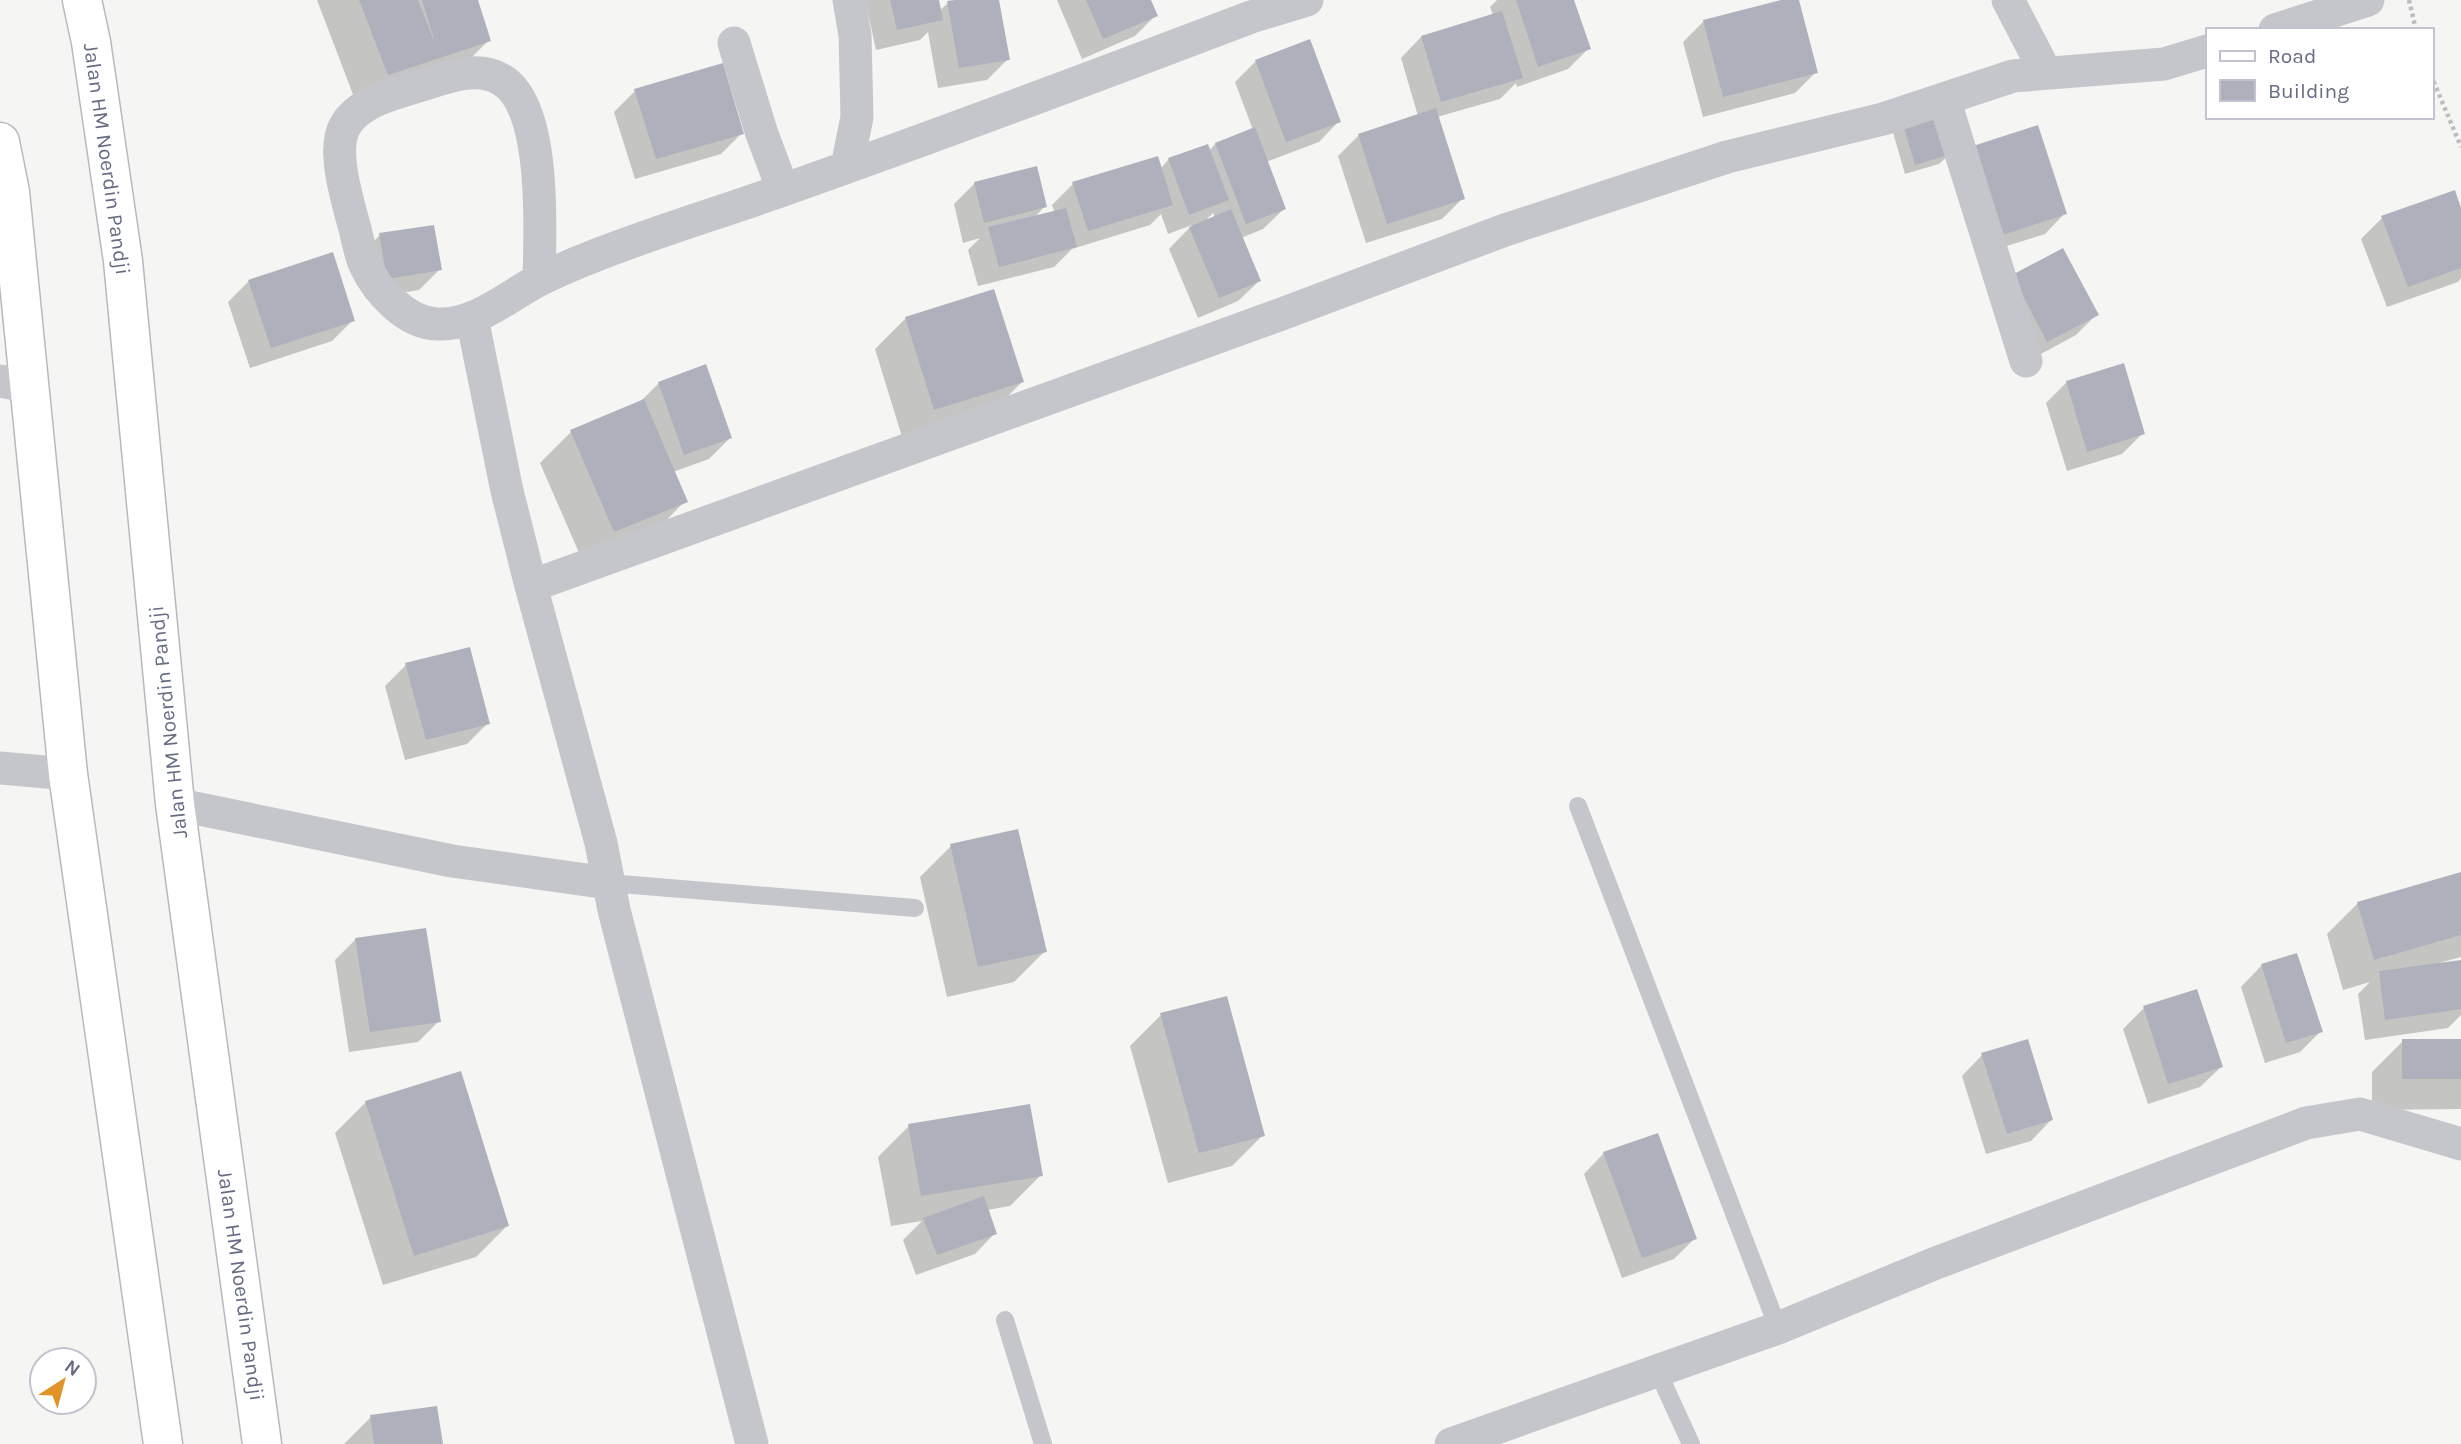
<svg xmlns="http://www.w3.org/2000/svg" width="2461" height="1444" font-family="Karla,sans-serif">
<rect width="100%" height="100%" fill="#f5f6f3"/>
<path fill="#0003" fill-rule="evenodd" d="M317 0H476L489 40 458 71 357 105Z
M865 0H937L939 11 948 3 966 0H997L1008 59 987 80 938 88 928 32 920 40 876 50Z
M1057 0H1149L1156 15 1135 36 1082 59Z
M1497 0H1572L1589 48 1568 69 1517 87 1516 83 1500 99 1437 117 1463 198 1442 219 1366 243 1338 156 1359 135 1418 116 1401 58 1421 37 1493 15 1490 7Z
M1788 0H1797L1816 72 1795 93 1703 117 1683 42 1704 21Z
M1256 61 1339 121 1319 142 1266 162 1284 209 1263 229 1241 238 1259 281 1238 301 1198 318 1169 249 1192 225 1168 234 1161 214 1150 225 1072 249 1054 267 978 286 968 250 980 238 963 243 954 204 975 183 1045 206 1034 218 1055 213 1052 205 1073 184 1160 169 1169 159 1209 151 1215 144 1253 130 1235 82ZM1213 213 1215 218 1204 222Z
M635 91 742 133 721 154 635 179 614 112Z
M1902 119 1950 154 1939 164 1905 174 1892 129Z
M1974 148 2065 213 2045 234 1981 254Z
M2461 213V278L2458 282 2387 307 2361 239 2382 218Z
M380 235 440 269 419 290 366 299 359 256Z
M2013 276 2097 314 2076 335 2026 362Z
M249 281 353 320 332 341 250 368 228 302Z
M906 318 1022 382 991 413 903 440 875 349Z
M2067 382 2143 433 2122 454 2067 471 2046 403Z
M659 383 730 438 709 459 673 472 685 501 655 532 583 562 540 463 571 432 639 403Z
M406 665 488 723 467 744 405 760 385 686Z
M951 846 1045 951 1014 982 947 997 920 877Z
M2461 874V957L2439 963 2440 965 2461 962V1015L2448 1028 2365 1040 2358 994 2370 982 2343 990 2327 934 2358 903Z
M356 939 439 1021 418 1042 349 1052 335 960Z
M2296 955 2321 1031 2300 1052 2265 1063 2241 987 2261 966Z
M2144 1008 2221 1067 2200 1087 2148 1104 2123 1029Z
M1161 1015 1263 1135 1232 1166 1168 1183 1130 1046Z
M2461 1040V1109L2372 1110V1072L2403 1041Z
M1982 1055 2051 1120 2031 1141 1986 1154 1962 1076Z
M366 1102 507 1226 476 1257 383 1285 335 1133Z
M909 1126 1041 1175 1010 1206 987 1210 995 1233 975 1254 916 1275 903 1240 922 1221 891 1226 878 1157Z
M1604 1153 1695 1238 1674 1259 1622 1278 1584 1174Z
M371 1417 441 1444H344Z"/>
<path fill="#aeb1bb" d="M359 0H418L436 46 422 0H478L491 41 388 75Z
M890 0H939L943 20 897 30Z
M955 0H999L1010 60 959 68 947 1Z
M1086 0H1151L1158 16 1103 39Z
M1516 0H1574L1591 49 1538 67Z
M1781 0H1799L1818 73 1723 97 1703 20Z
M1502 11 1523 78 1441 102 1421 36Z
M1310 39 1341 122 1286 142 1255 60Z
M723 63 744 134 656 159 634 89Z
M1436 108 1465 199 1387 224 1358 134Z
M1938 108 1951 154 1915 165 1901 118Z
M2038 125 2067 214 2002 235 1973 146Z
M1255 127 1286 209 1246 224 1215 143Z
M1208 144 1229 200 1189 215 1168 158Z
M1158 156 1173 205 1088 231 1072 182Z
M1037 166 1047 207 984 223 974 182Z
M2455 190 2461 208V268L2408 287 2381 216Z
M1066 208 1077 247 999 267 988 227Z
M1231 209 1261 281 1219 298 1189 227Z
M434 225 442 270 387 279 379 233Z
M2063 248 2099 315 2047 342 2012 275Z
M333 252 355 321 271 348 248 280Z
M994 289 1024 382 934 410 905 317Z
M2124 363 2145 434 2087 452 2066 381Z
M706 364 732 438 684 455 658 382Z
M644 399 688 502 614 532 570 430Z
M470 647 490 724 426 740 405 663Z
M1018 829 1047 952 978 967 950 844Z
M2461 872V935L2374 960 2357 902Z
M426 928 441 1022 370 1032 355 938Z
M2297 953 2323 1032 2286 1043 2261 964Z
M2461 960V1009L2385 1020 2379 971Z
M2197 989 2223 1067 2168 1084 2143 1006Z
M1227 996 1265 1136 1199 1153 1160 1013Z
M2028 1039 2053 1120 2007 1134 1981 1053Z
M2402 1039H2461V1079H2402Z
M461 1071 509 1226 414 1256 365 1101Z
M1030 1104 1043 1176 921 1196 908 1124Z
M1658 1133 1697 1239 1642 1258 1603 1152Z
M984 1196 997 1234 937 1255 923 1218Z
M437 1406 443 1444H374L370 1415Z"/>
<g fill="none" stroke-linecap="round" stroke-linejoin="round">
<g stroke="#b7b9bf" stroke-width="41">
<path id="primary" d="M82 0 91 42 123 261 175 804 262 1444
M0 142 10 192 68 774 163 1444"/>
</g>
<path stroke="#bcbdc0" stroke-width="4.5" stroke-dasharray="3.5 3.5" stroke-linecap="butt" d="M2409 0 2416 30
M2431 75 2461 147"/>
<path stroke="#c4c6cb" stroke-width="18" d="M1578 806 1778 1328
M608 883 915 908
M1005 1320 1043 1444
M1658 1372 1691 1444"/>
<path stroke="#c4c6cb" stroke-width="33" d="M2008 0 2046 73
M2275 30 2368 0
M734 43 762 134 783 190
M1944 99 2026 361
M847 167 857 117 855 35 849 0
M539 280C540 233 547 107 502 80 478 65 447 77 422 85 396 93 359 101 345 126 331 150 348 202 355 229 358 240 360 254 365 265 377 291 406 323 437 324 475 326 508 296 539 280 557 271 576 263 594 256 657 231 722 212 786 189 941 134 1096 76 1251 17L1307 0
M472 318 507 491 531 586 601 843 614 910 752 1444
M0 381 31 387
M531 586 1279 315 1505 230 1727 157 1883 119 2013 76 2164 64 2207 51
M0 768 68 774
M175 804 452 861 608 883
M1451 1444 1778 1328 1936 1263 2306 1123 2360 1114 2461 1144"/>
<use href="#primary" stroke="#fff" stroke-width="38"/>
</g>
<g text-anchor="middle" stroke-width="7" stroke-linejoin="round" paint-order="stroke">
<g font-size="21" fill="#656c84" stroke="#fff">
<text transform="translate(107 159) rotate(82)" y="7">Jalan HM Noerdin Pandji</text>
<text transform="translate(168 722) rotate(-96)" y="7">Jalan HM Noerdin Pandji</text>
<text transform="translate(241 1285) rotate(82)" y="7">Jalan HM Noerdin Pandji</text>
</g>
</g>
<rect x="2206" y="28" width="228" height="91" fill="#ffffff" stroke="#c1c4ce" stroke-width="2"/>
<rect x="2220" y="51" width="35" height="10" fill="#ffffff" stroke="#c1c4ce" stroke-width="2"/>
<text x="2268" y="63" font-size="21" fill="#656c84">Road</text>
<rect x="2220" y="80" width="35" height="21" fill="#aeb1bb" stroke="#c1c4ce" stroke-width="2"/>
<text x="2268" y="98" font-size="21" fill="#656c84">Building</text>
<g transform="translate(63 1381) rotate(36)"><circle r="33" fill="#ffffff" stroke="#c1c4ce" stroke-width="2"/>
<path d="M0-5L12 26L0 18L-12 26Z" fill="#e29328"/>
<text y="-10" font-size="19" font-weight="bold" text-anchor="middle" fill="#656c84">N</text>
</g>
</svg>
